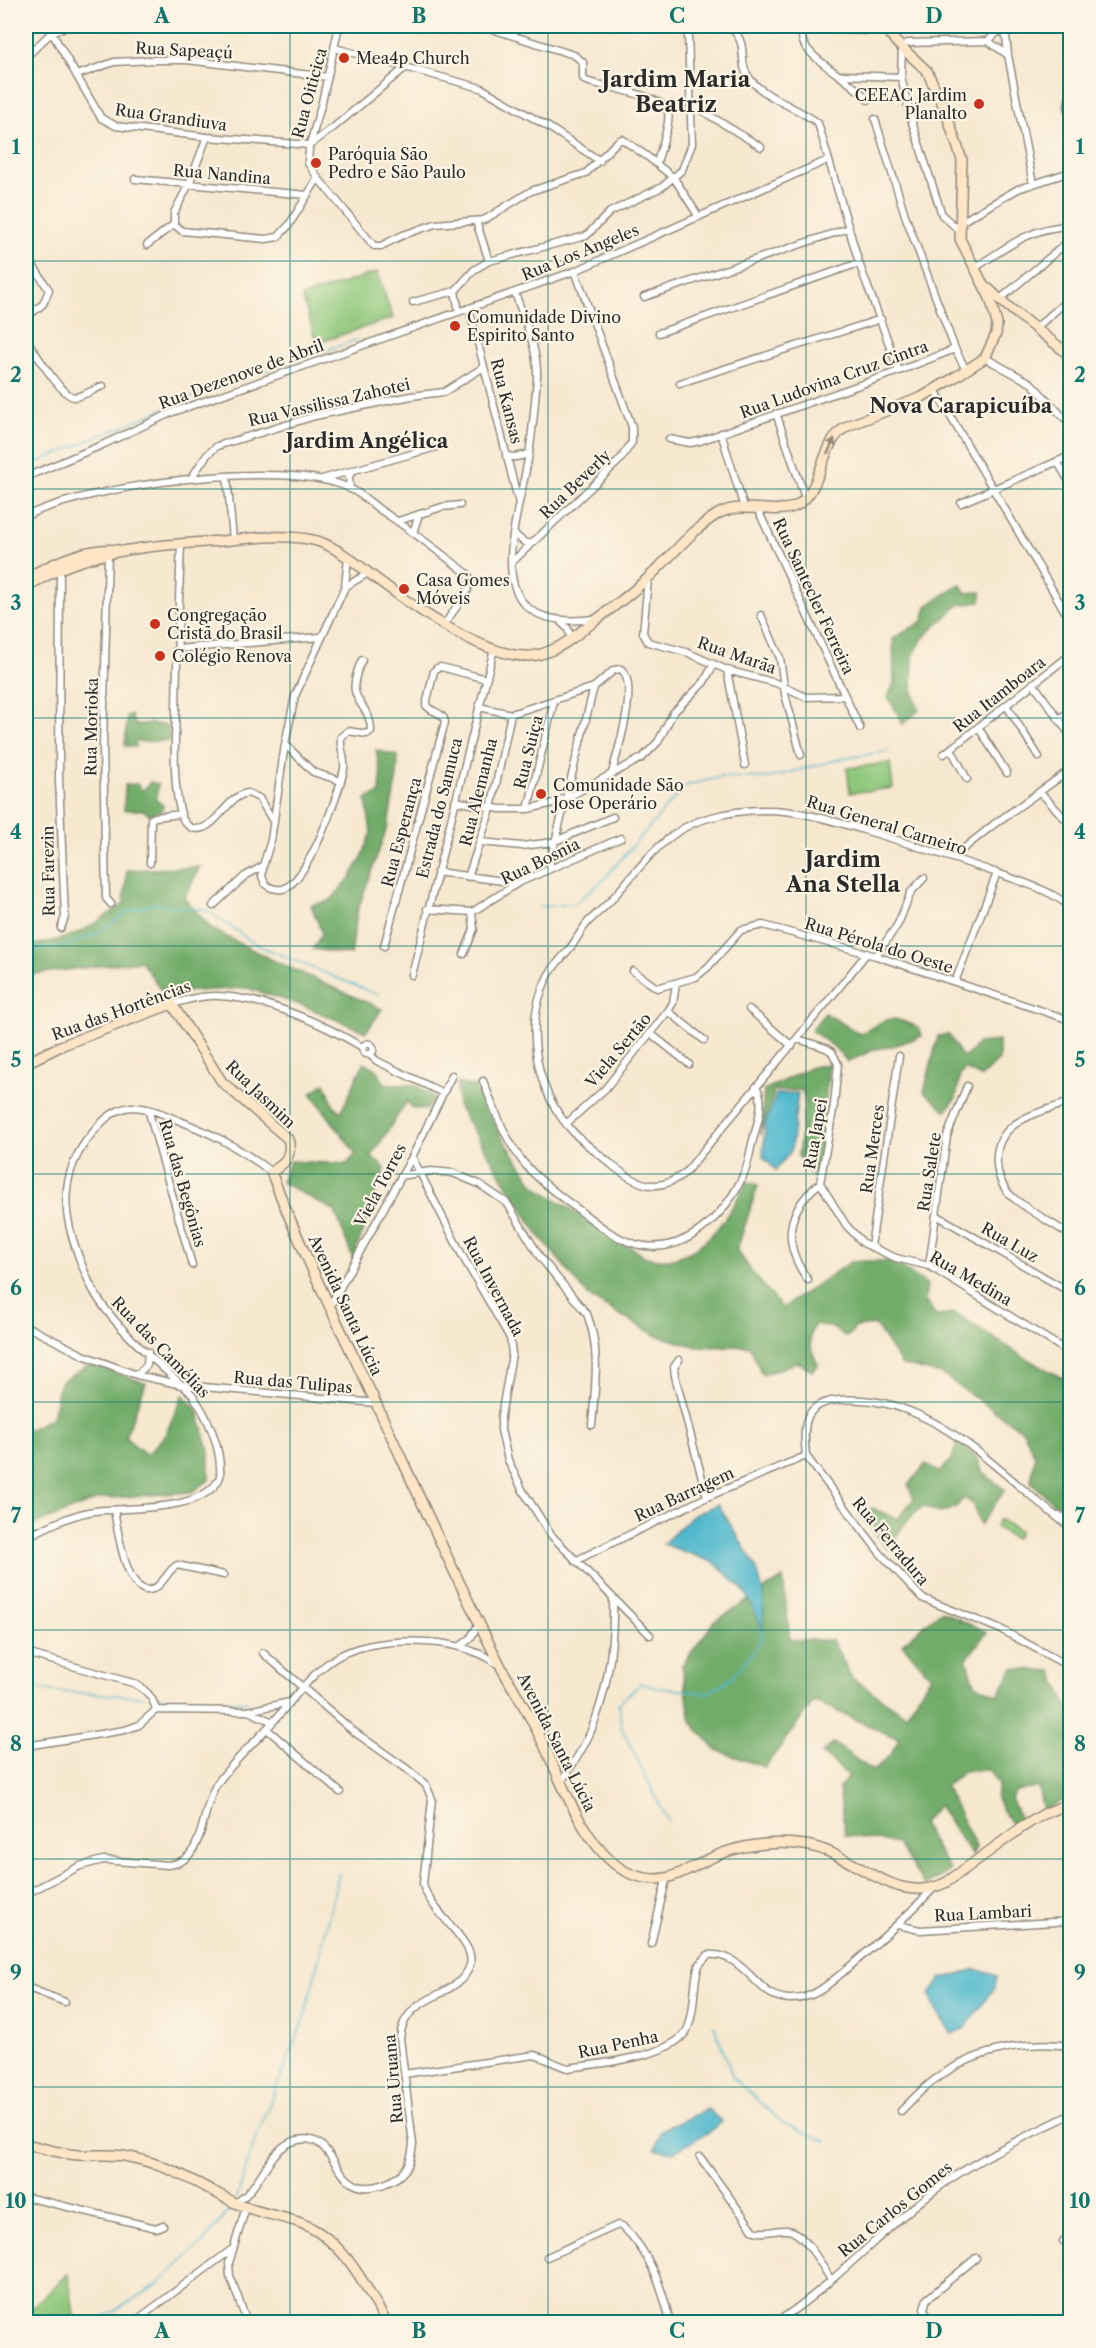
<svg xmlns="http://www.w3.org/2000/svg" width="1096" height="2348" font-family="'Libre Caslon Text',serif">
<rect width="100%" height="100%" fill="#fcf5e5"/>
<filter id="ink" filterUnits="userSpaceOnUse"><feTurbulence type="fractalNoise" baseFrequency=".0167" numOctaves="2"/><feDisplacementMap in="SourceGraphic" scale="12" xChannelSelector="R" yChannelSelector="G"/><feConvolveMatrix kernelMatrix="1 2 1 2 8 2 1 2 1" color-interpolation-filters="sRGB"/></filter>
<filter id="wash" filterUnits="userSpaceOnUse"><feTurbulence type="fractalNoise" baseFrequency=".008" numOctaves="4" result="noise"/><feDisplacementMap in="SourceGraphic" scale="24" xChannelSelector="R" yChannelSelector="G"/><feGaussianBlur stdDeviation="1.35" result="paint"/><feColorMatrix in="noise" values="0 0 0 0 0 0 0 0 0 0 0 0 0 0 0 0 0 1.4 0 .05"/><feComposite in="paint" operator="in"/></filter>
<g filter="url(#wash)">
<rect width="100%" height="100%" fill="#f7e8d0"/>
<path fill="#8ec77b" stroke="#5c7953" stroke-width="1.5" d="M377 272 393 318 317 343 302 297Z
M890 763 893 788 850 793 847 768Z
M999 1519 1020 1531 1015 1539 995 1527Z
M68 2274 75 2322H26V2314Z"/>
<path fill="#72ac6b" stroke="#4e6c4b" stroke-width="1.5" d="M960 584 966 593 981 592V602L958 605 923 638 913 657 912 690 919 710 903 724 888 697 894 683 893 639 923 621 927 606Z
M131 715 135 725 148 723 168 726 170 741 135 742 136 747 125 746 127 716Z
M376 750 398 756 397 777 388 825 357 912 351 955 313 949 322 933 311 905 330 901 350 878 363 855 371 833 366 799 380 793 381 775Z
M150 782 158 784 156 800 163 805 162 811 149 815 143 810H124L125 785 137 784 143 791Z
M200 867 184 898 212 929 268 958 382 1009 366 1032 304 1006 247 988 163 993 141 961 26 975V946C72 939 87 931 124 903L127 870Z
M825 1013 860 1034C889 1019 886 1012 919 1028L922 1036 891 1047 875 1049 848 1062 834 1047 811 1030Z
M949 1035 962 1057 968 1055 978 1043 999 1041V1060L981 1077 965 1069 960 1075 956 1098 946 1111 924 1092 938 1036Z
M364 1062 378 1070 384 1083C410 1089 409 1076 434 1098L426 1110 412 1108 407 1101 371 1157 385 1168 353 1259 335 1211 281 1182 290 1161 347 1164 356 1154 311 1093 325 1083 334 1106 341 1112Z
M829 1064 820 1160 812 1176 798 1156 805 1101 802 1090 774 1091 760 1135 764 1090 812 1067Z
M457 1083 475 1087 502 1137 535 1186 646 1257C653 1258 662 1260 669 1259 709 1251 729 1214 747 1182L758 1185 737 1250 752 1272 782 1308 852 1261H893L927 1284 925 1301 936 1316 955 1313 1023 1357 1070 1382V1505L1054 1504 1031 1482 1035 1456 1023 1431 941 1374 902 1365 875 1325 856 1327 847 1337 831 1327 815 1324C806 1340 811 1349 818 1365L812 1371 798 1362 762 1375 750 1346 697 1347 655 1335 589 1297 538 1234 458 1106Z
M91 1364 146 1383 125 1437 147 1455 165 1435 183 1395 198 1411 209 1450V1480L192 1492 99 1499 26 1528V1431L52 1418 60 1382Z
M957 1441 971 1452 979 1461 982 1472 1005 1490 980 1525 972 1503 964 1498 955 1508 939 1513 923 1506 904 1524 888 1549 862 1518 872 1508 897 1519 914 1499 908 1485 926 1464 940 1473 953 1457Z
M783 1578 790 1640H832L852 1678 906 1715 931 1676 902 1644 941 1611 987 1632 966 1660 976 1685 998 1695 1013 1668 1052 1671 1068 1708H1070V1797L1043 1811 1038 1787 1016 1791 1011 1798 1020 1819 1012 1825 996 1799 998 1785 989 1770 965 1771 945 1786 976 1847 972 1856 938 1805 922 1824 950 1871 925 1886 897 1843 845 1835 839 1788 849 1776 822 1753 833 1743 873 1771 891 1754 899 1739 814 1701 765 1767 716 1750 691 1722 682 1665 714 1622Z"/>
<path fill="#4fb8cd" stroke="#3d727c" stroke-width="1.5" d="M798 1093 791 1151 776 1170 763 1157 765 1124 776 1094Z
M718 1504 756 1567 764 1594 763 1630 746 1593 715 1563 663 1544 692 1516Z
M976 1969 997 1976 995 1988 965 2028 952 2034 935 2009 930 1993 941 1979Z
M708 2109 722 2122 711 2131 674 2152 655 2149 661 2130Z"/>
<g fill="none" stroke-linecap="round" stroke-linejoin="round">
<path stroke="#4fb8cd" stroke-width="1.5" d="M26 467 226 383 357 340
M539 907 573 904 602 881 685 786 721 777 769 778 841 759 889 751
M26 951 67 945 97 934 128 911 154 904 207 910 255 944 378 995
M26 1685 51 1691 145 1697
M157 1697 247 1702
M668 1821 622 1729 618 1704 641 1683 652 1687 707 1693 732 1678 763 1638 761 1626
M714 2025 733 2078 783 2123 826 2141
M237 2198 256 2137 305 2017 339 1873
M97 2322 157 2285 204 2241 232 2207"/>
</g>
</g>
<g filter="url(#ink)">
<g fill="none" stroke-linecap="round" stroke-linejoin="round">
<g stroke="#918a7e" stroke-width="9">
<path id="street" d="M48 26 101 118 116 126 207 137 310 145 334 127 406 67
M339 26 322 102 309 148 308 163 318 178 374 246H381L403 235 435 224 484 220 531 191 586 173 618 141 622 139 648 157 674 178 699 217
M482 26 574 55 583 62V78L586 81C601 86 665 96 668 112 671 124 660 150 657 163
M729 26C752 45 735 62 751 80 764 97 800 109 818 123L859 263 899 371
M801 26C802 32 801 38 804 44 815 63 851 80 868 100
M997 26 1006 36 1008 55 1033 184
M1065 26 1066 49 1070 66
M812 28 888 32
M988 41 1001 29
M335 48 481 88 547 126 600 161
M26 57 52 32 68 26
M77 75 114 62 153 60H187L328 77
M842 75 901 77
M1070 96 1068 104 1070 122
M691 104 761 147
M875 119 906 218 955 349 966 370
M207 137 189 184 174 213V224L182 231 266 239 278 237 289 225 318 178
M135 179 307 195
M476 221 489 261
M961 222 1018 189 1070 172
M959 230 942 215 912 122 901 77 902 48 907 43 988 41 1008 55
M147 245 174 224
M26 255 49 290 43 304 26 318
M975 268C1005 248 1033 226 1070 226
M515 293C524 319 538 348 537 377 535 402 533 429 529 454 517 526 472 634 594 619
M644 297 849 228
M999 300 1070 240
M413 302 455 291
M469 308 518 500
M459 312 455 291 474 270 489 261 586 236 610 212 662 187 682 170 692 144 688 35
M1037 327 1070 298
M659 333 859 263
M26 339C34 350 62 398 75 397 84 396 94 389 103 386
M985 358 1031 383 1070 424
M680 383 881 319
M935 390 1070 620
M776 413 805 498
M721 433 744 507
M669 439 690 443 700 441 899 371 955 349
M506 456 516 457 529 454
M1057 461 1070 483
M26 477 102 445 173 412 575 271 828 160
M227 477 233 539
M191 478 207 455 217 446 315 416 411 396 444 392 484 367
M322 479 440 446
M350 489 349 476 354 470
M961 503 1070 456
M757 508 860 728
M26 516C89 485 285 458 349 488 360 493 370 502 379 509 410 529 439 552 468 574L470 579 468 590 444 625
M398 521 442 507 460 505
M413 533 419 514
M514 534 524 542 531 544
M181 543C179 598 177 654 176 709 175 742 172 782 181 814 182 820 187 826 192 828 215 835 226 795 248 793L259 798 274 823
M108 552 103 745 106 898 111 904
M511 563 620 460 632 442V427L575 271
M60 565 59 780 65 917 61 928
M648 579 643 633 648 642 686 652 727 670 776 683 806 697 845 696
M345 586 348 558
M761 615 780 658 785 694 801 755
M560 621 568 629 571 639
M177 649 320 637
M727 670 745 765
M1033 683 1070 735
M1006 705 1039 757
M479 707 511 714 594 687 614 670 621 669C640 685 617 752 612 773
M1059 719 1070 711
M978 727 1007 773
M285 744 313 772 341 781
M951 749 967 779
M944 754 1070 655
M1040 792 1070 824
M455 801 500 809H528L554 803 572 795 642 758 658 742 673 713 704 682 714 664
M528 809 554 701
M480 842 522 846 553 842 613 817
M953 857 993 825 1070 770
M150 863 151 819 155 817 181 814
M263 866 262 876 265 884C270 888 276 890 283 889 308 881 339 794 344 769 346 758 339 748 341 737L348 731 367 734 371 731C371 700 341 704 362 660
M548 870 594 687
M437 872 518 883
M468 877 491 808 511 714
M213 906 245 876 263 866 271 840 285 744 295 696 345 587 368 573
M427 909 472 912
M472 912 518 883 621 838
M384 946 445 722C443 711 431 713 426 705L434 671 437 668 441 667 486 679
M867 953C808 1027 746 1098 686 1172 659 1194 639 1186 613 1166 601 1155 586 1145 575 1134 536 1094 522 1026 548 976 554 965 563 957 571 947 577 939 582 928 589 921 597 913 605 907 612 899 641 867 664 830 708 818 772 800 813 815 874 833 917 846 959 860 1000 874 1024 883 1051 890 1070 907
M464 954 474 929 472 912
M876 956 898 924 911 892 924 878
M633 971 657 988 696 977 708 967 741 930 763 925 876 956 1070 1020
M412 975 494 649
M955 982 997 873
M172 1004C187 1000 202 995 218 996 265 998 322 1023 362 1047
M749 1009 792 1046
M668 1011 704 1040
M650 1033 689 1064
M798 1039 826 1048 832 1052 838 1064 834 1105 820 1183C785 1211 782 1244 808 1280
M362.5 1049a5.5 5.5 0 1 1 11 0a5.5 5.5 0 1 1-11 0Z
M369 1054 377 1061 443 1093
M483 1081C494 1108 505 1139 523 1162 539 1181 559 1196 579 1210 595 1222 610 1235 629 1242 681 1261 727 1216 745 1171 749 1161 750 1150 753 1140 757 1124 766 1101 756 1087
M1070 1102C1038 1113 993 1121 997 1164 998 1178 1004 1191 1016 1200 1033 1213 1052 1223 1070 1235
M148 1109 192 1265
M566 1124 605 1089 668 1011 673 1003 676 984
M412 1157 463 1257 510 1338 512 1354 501 1416V1430L508 1460 523 1491 551 1535 650 1635
M401 1176 431 1171 453 1173 479 1184 507 1203 540 1257 587 1314C601 1350 595 1387 592 1425
M820 1183 846 1225 863 1243 896 1258 929 1266 1062 1348
M936 1215 1070 1292
M871 1247 899 1056
M929 1266 947 1136 967 1086
M330 1306 412 1157 452 1075
M26 1326 83 1355 137 1375 182 1385 376 1403
M679 1360 674 1367 675 1376 707 1497
M137 1375 147 1365 148 1352
M806 1456C803 1426 802 1403 839 1400 934 1392 1001 1477 1070 1527
M806 1456 880 1553 922 1598 1002 1630 1070 1667
M114 1510C117 1525 126 1600 153 1589 164 1584 167 1571 177 1565L224 1575
M1058 1516 1070 1518
M26 1537C48 1527 71 1514 95 1511 128 1507 205 1513 220 1477 222 1448 208 1417 192 1394 160 1365 108 1323 90 1284 65 1229 51 1180 94 1131 104 1119 115 1109 131 1107 146 1107 162 1113 175 1119 214 1134 238 1147 271 1172
M575 1561 707 1497 806 1456
M459 1647 470 1639 479 1623
M26 1653 133 1683C145 1689 153 1696 156 1710
M156 1710 248 1711 273 1722
M248 1711 290 1702
M267 1729 340 1792
M26 1746 125 1730 139 1725 156 1710
M561 1782C572 1766 583 1749 591 1731 608 1690 614 1643 613 1600
M1065 1806 1070 1818
M26 1894 80 1866 103 1860 168 1865C206 1862 200 1811 216 1785 228 1767 255 1742 271 1724 291 1703 309 1675 334 1659 368 1637 438 1637 475 1652 484 1655 492 1660 499 1665
M898 1925 920 1930 1070 1921
M651 1944 666 1880
M26 1987 65 2002
M404 2074 534 2055C547 2058 556 2065 568 2068 598 2064 676 2057 688 2028 695 2011 693 1990 697 1972L699 1965 708 1955C735 1952 749 1977 768 1992 780 2000 795 2001 808 1996 821 1992 832 1981 842 1973 875 1946 905 1918 934 1888
M901 2111C910 2102 918 2093 928 2085 966 2053 1022 2039 1070 2046
M700 2157 754 2231C766 2235 775 2229 787 2230 804 2231 822 2266 831 2280
M26 2197 156 2228 163 2225
M235 2203C263 2188 266 2147 298 2140 342 2130 330 2210 391 2181 407 2173 411 2162 413 2144L400 2038C404 1992 459 2000 470 1965 477 1942 429 1912 423 1884L432 1799 426 1785 407 1769 353 1731 263 1653
M246 2207 229 2263 230 2276 247 2322
M1063 2241 1070 2237
M547 2257 618 2225 622 2226C650 2252 662 2287 670 2322
M134 2322 231 2250
M777 2322C833 2285 878 2234 931 2193 974 2160 1022 2138 1070 2115
M929 2322 924 2308 927 2299 976 2258"/>
</g>
<g stroke="#918a7e" stroke-width="12">
<path id="secondary" d="M989 289C1013 314 1044 333 1070 356
M26 578C53 563 87 546 119 550
M26 587C42 578 57 569 75 563 122 547 172 544 222 541 252 538 287 533 317 541 339 548 359 566 378 580 414 607 479 654 525 656 540 657 559 648 571 639 597 619 623 601 647 579 670 558 691 530 718 514 745 499 778 518 799 504 825 485 820 438 850 425L922 397 952 379 985 358 996 334 997 324 990 298 960 239 962 160 945 110 927 71 896 42 888 32V26
M26 1063 63 1045 172 1004 222 1082 288 1139C293 1155 284 1165 271 1172 301 1250 338 1324 374 1399 415 1487 454 1575 498 1661 509 1683 523 1703 534 1725 553 1760 565 1799 587 1832 598 1849 612 1866 631 1874 672 1890 691 1863 726 1852 750 1844 780 1841 805 1845 855 1852 894 1909 947 1882L1021 1828 1042 1815 1070 1803
M26 2144C42 2148 61 2154 79 2155 96 2156 112 2153 129 2157 167 2164 199 2184 233 2202 253 2212 277 2215 298 2222 343 2238 365 2284 386 2322"/>
</g>
<use href="#street" stroke="#fff" stroke-width="6"/>
<use href="#secondary" stroke="#fde5c5" stroke-width="9"/>
</g>
<defs><path id="oneway-solid" d="M-6-.8H1V-3.2L6.5 0L1 3.2V.8H-6Z" transform="scale(1.5)"/></defs>
<use fill="#948878" href="#oneway-solid" transform="translate(831 446) rotate(-65)"/>
</g>
<path fill="none" stroke="#0f766e" stroke-width="1.5" stroke-opacity="0.55" d="M290 26V2322M548 26V2322M806 26V2322M26 261H1070M26 489H1070M26 718H1070M26 946H1070M26 1174H1070M26 1402H1070M26 1630H1070M26 1859H1070M26 2087H1070"/>
<g fill="#c8321e" stroke="#fcf5e5" stroke-width="2">
<circle cx="344" cy="58" r="6"/>
<circle cx="979" cy="104" r="6"/>
<circle cx="316" cy="163" r="6"/>
<circle cx="455" cy="326" r="6"/>
<circle cx="404" cy="589" r="6"/>
<circle cx="155" cy="624" r="6"/>
<circle cx="160" cy="656" r="6"/>
<circle cx="541" cy="794" r="6"/>
</g>
<g text-anchor="middle" stroke-width="4.5" stroke-linejoin="round" paint-order="stroke">
<g font-size="16" fill="#2b2b2b" stroke="#fcf5e5">
<text transform="translate(184 50) rotate(3)" y="6">Rua Sapeaçú</text>
<text transform="translate(309 93) rotate(-75)" y="6">Rua Oiticica</text>
<text transform="translate(171 117) rotate(8)" y="6">Rua Grandiuva</text>
<text transform="translate(222 174) rotate(5)" y="6">Rua Nandina</text>
<text transform="translate(580 252) rotate(-22)" y="6">Rua Los Angeles</text>
<text transform="translate(241 374) rotate(-20)" y="6">Rua Dezenove de Abril</text>
<text transform="translate(834 379) rotate(-20)" y="6">Rua Ludovina Cruz Cintra</text>
<text transform="translate(507 401) rotate(76)" y="6">Rua Kansas</text>
<text transform="translate(329 402) rotate(-13)" y="6">Rua Vassilissa Zahotei</text>
<text transform="translate(575 484) rotate(-44)" y="6">Rua Beverly</text>
<text transform="translate(814 596) rotate(65)" y="6">Rua Santecler Ferreira</text>
<text transform="translate(737 655) rotate(19)" y="6">Rua Marãa</text>
<text transform="translate(999 694) rotate(-38)" y="6">Rua Itamboara</text>
<text transform="translate(91 727) rotate(-89)" y="6">Rua Morioka</text>
<text transform="translate(528 752) rotate(-76)" y="6">Rua Suiça</text>
<text transform="translate(478 792) rotate(-76)" y="6">Rua Alemanha</text>
<text transform="translate(439 808) rotate(-76)" y="6">Estrada do Samuca</text>
<text transform="translate(887 825) rotate(17)" y="6">Rua General Carneiro</text>
<text transform="translate(401 832) rotate(-75)" y="6">Rua Esperança</text>
<text transform="translate(540 861) rotate(-26)" y="6">Rua Bosnia</text>
<text transform="translate(48 871) rotate(-91)" y="6">Rua Farezin</text>
<text transform="translate(879 945) rotate(17)" y="6">Rua Pérola do Oeste</text>
<text transform="translate(121 1010) rotate(-20)" y="6">Rua das Hortências</text>
<text transform="translate(618 1050) rotate(-50)" y="6">Viela Sertão</text>
<text transform="translate(261 1094) rotate(44)" y="6">Rua Jasmim</text>
<text transform="translate(815 1134) rotate(-80)" y="6">Rua Japei</text>
<text transform="translate(872 1149) rotate(-82)" y="6">Rua Merces</text>
<text transform="translate(929 1172) rotate(-81)" y="6">Rua Salete</text>
<text transform="translate(183 1183) rotate(74)" y="6">Rua das Begônias</text>
<text transform="translate(380 1185) rotate(-62)" y="6">Viela Torres</text>
<text transform="translate(1010 1242) rotate(30)" y="6">Rua Luz</text>
<text transform="translate(971 1278) rotate(30)" y="6">Rua Medina</text>
<text transform="translate(494 1286) rotate(62)" y="6">Rua Invernada</text>
<text transform="translate(346 1305) rotate(65)" y="6">Avenida Santa Lúcia</text>
<text transform="translate(161 1347) rotate(46)" y="6">Rua das Camélias</text>
<text transform="translate(293 1382) rotate(5)" y="6">Rua das Tulipas</text>
<text transform="translate(684 1494) rotate(-25)" y="6">Rua Barragem</text>
<text transform="translate(891 1541) rotate(50)" y="6">Rua Ferradura</text>
<text transform="translate(557 1742) rotate(63)" y="6">Avenida Santa Lúcia</text>
<text transform="translate(983 1913) rotate(-3)" y="6">Rua Lambari</text>
<text transform="translate(618 2044) rotate(-12)" y="6">Rua Penha</text>
<text transform="translate(393 2079) rotate(-95)" y="6">Rua Uruana</text>
<text transform="translate(895 2209) rotate(-39)" y="6">Rua Carlos Gomes</text>
</g>
<g font-size="16" fill="#2b2b2b" stroke="#fcf5e5" text-anchor="start">
<text x="356" y="64">Mea4p Church</text>
<text x="967" y="101" text-anchor="end">CEEAC Jardim<tspan x="967" dy="18">Planalto</tspan></text>
<text x="328" y="160">Paróquia São<tspan x="328" dy="18">Pedro e São Paulo</tspan></text>
<text x="467" y="323">Comunidade Divino<tspan x="467" dy="18">Espirito Santo</tspan></text>
<text x="416" y="586">Casa Gomes<tspan x="416" dy="18">Móveis</tspan></text>
<text x="167" y="621">Congregação<tspan x="167" dy="18">Cristã do Brasil</tspan></text>
<text x="172" y="662">Colégio Renova</text>
<text x="553" y="791">Comunidade São<tspan x="553" dy="18">Jose Operário</tspan></text>
</g>
<g font-size="20" font-weight="bold" fill="#2b2b2b" stroke="#fcf5e5">
<text x="961" y="413">Nova Carapicuíba</text>
<text x="367" y="448">Jardim Angélica</text>
</g>
<g font-size="22" font-weight="bold" fill="#2b2b2b" stroke="#fcf5e5">
<text x="676" y="87">Jardim Maria<tspan x="676" dy="25">Beatriz</tspan></text>
<text x="843" y="867">Jardim<tspan x="843" dy="25">Ana Stella</tspan></text>
</g>
</g>
<rect width="1096" height="2348" fill="none" stroke="#fcf5e5" stroke-width="66"/>
<rect x="33" y="33" width="1030" height="2282" fill="none" stroke="#0f766e" stroke-width="2"/>
<g font-size="20" text-anchor="middle" font-weight="bold" fill="#0f766e">
<text x="162" y="23">A</text>
<text x="419" y="23">B</text>
<text x="677" y="23">C</text>
<text x="934" y="23">D</text>
<text x="16" y="154">1</text>
<text x="1080" y="154">1</text>
<text x="16" y="382">2</text>
<text x="1080" y="382">2</text>
<text x="16" y="610">3</text>
<text x="1080" y="610">3</text>
<text x="16" y="839">4</text>
<text x="1080" y="839">4</text>
<text x="16" y="1067">5</text>
<text x="1080" y="1067">5</text>
<text x="16" y="1295">6</text>
<text x="1080" y="1295">6</text>
<text x="16" y="1523">7</text>
<text x="1080" y="1523">7</text>
<text x="16" y="1751">8</text>
<text x="1080" y="1751">8</text>
<text x="16" y="1980">9</text>
<text x="1080" y="1980">9</text>
<text x="16" y="2208">10</text>
<text x="1080" y="2208">10</text>
<text x="162" y="2338">A</text>
<text x="419" y="2338">B</text>
<text x="677" y="2338">C</text>
<text x="934" y="2338">D</text>
</g>
</svg>
